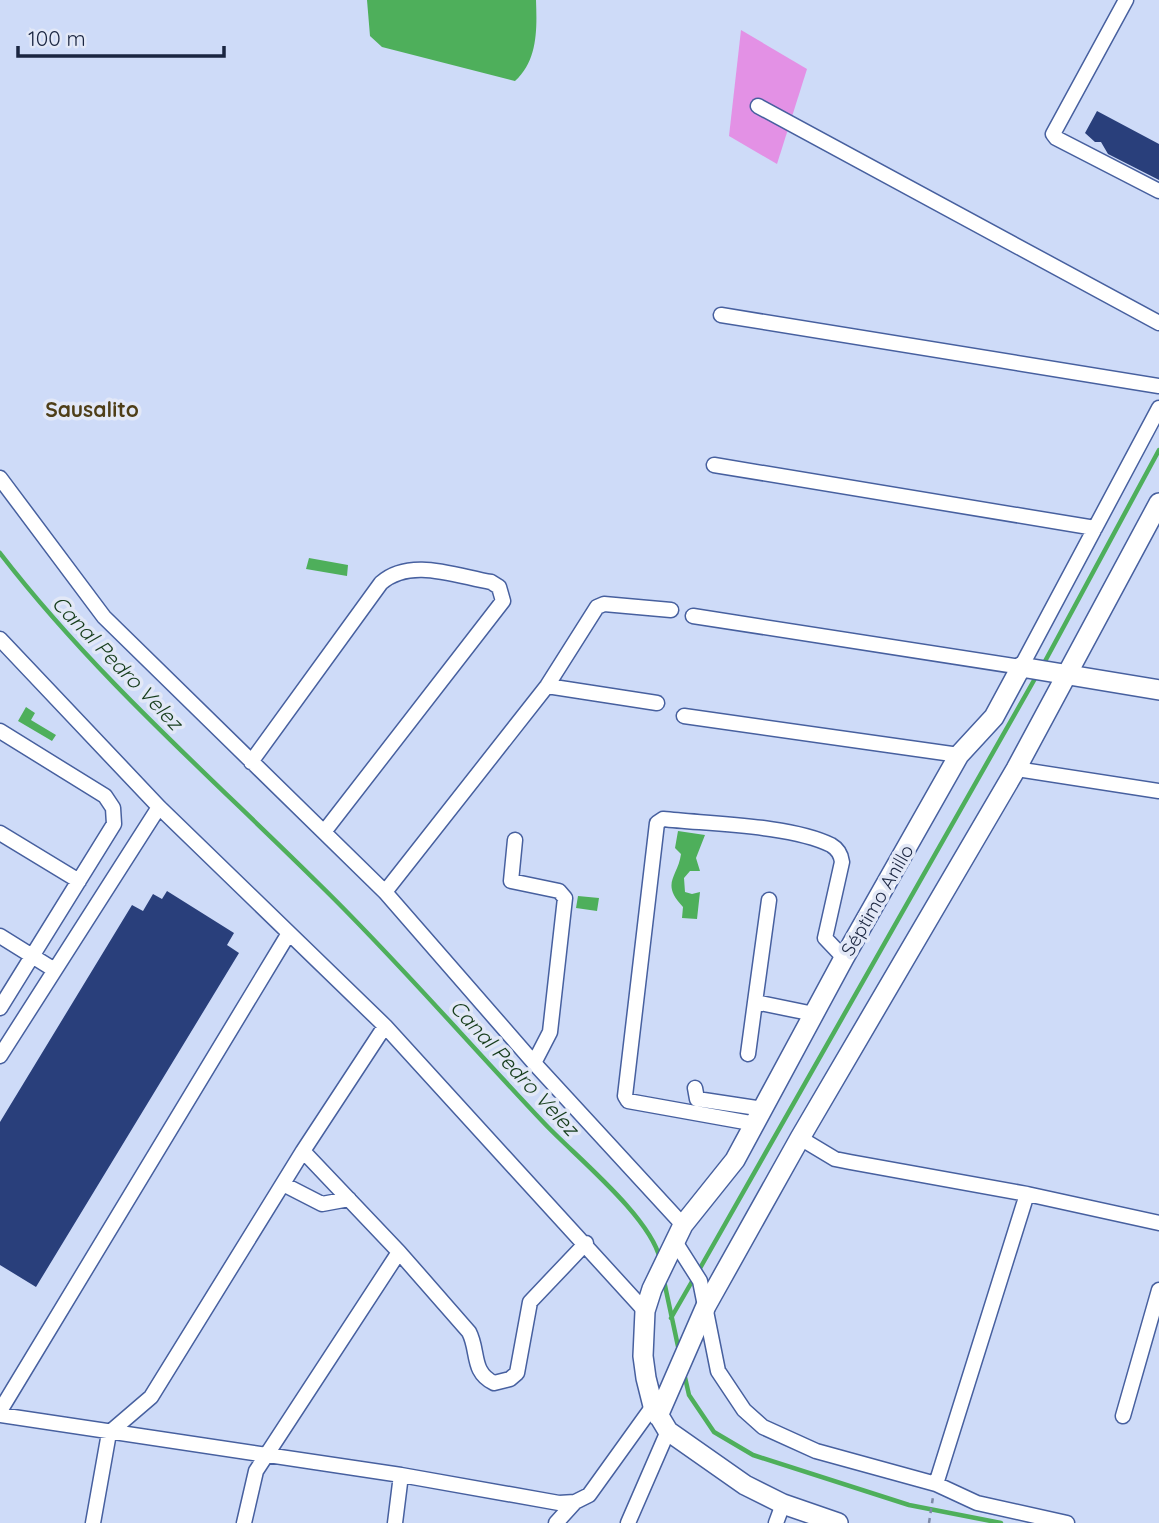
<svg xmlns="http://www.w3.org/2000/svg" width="1159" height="1523" font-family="Quicksand,sans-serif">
<rect width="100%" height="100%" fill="#cedbf8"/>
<path fill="#e391e5" d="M741 30 807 69 777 164 729 136Z"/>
<path fill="#4eaf5b" d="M367 0H536C537 29 538 60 515 81L382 47 370 36Z
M309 558 348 565 347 576 306 569Z
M26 707 35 713 31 720 56 735 52 741 18 721Z
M678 831 705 835 696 858 700 871H690L684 878 685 892 692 894 700 892 697 919 682 918 683 907C660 883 678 877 681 854L675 848Z
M578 896 599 898 597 911 576 908Z"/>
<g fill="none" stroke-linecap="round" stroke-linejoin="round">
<path stroke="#4eaf5b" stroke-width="4.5" d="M0 553C94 675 210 776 319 884 397 960 469 1044 544 1123 574 1155 650 1216 660 1259
M1043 665 1159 450
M699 1270 1037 675
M664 1281 679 1351
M671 1318 694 1278
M684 1373 689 1395 714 1432 753 1455 909 1505 1001 1523"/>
</g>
<path fill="#293f7b" d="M1097 111 1159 144V180L1108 154 1101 142H1095L1085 133Z
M167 891 234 933 227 945 239 953 36 1287 0 1265V1122L132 905 143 911 153 894 162 899Z"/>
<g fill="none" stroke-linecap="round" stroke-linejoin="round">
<g stroke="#47609f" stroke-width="17">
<path id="street" d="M1126 0 1053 134 1056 138 1159 191
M758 106 1159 323
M721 315 1159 386
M714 465 1095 528
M0 478 104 617 385 892 534 1063 683 1225
M693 616 1021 667 1159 408
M0 639 159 807 385 1026 645 1311
M547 686 657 703
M684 716 959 755
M0 731 105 796 113 808 114 824 0 1008
M251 762 381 583C410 557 456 576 491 582L499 587 503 601 324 832
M1016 769 1159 791
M0 833 79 881
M515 840 511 881 559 891 565 898 550 1032 534 1063
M385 892 547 686 597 607 604 604 671 610
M769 900 755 1002 814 1014
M0 936 53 969
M748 1054 755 1002
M0 1056 159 807
M695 1088 697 1099 764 1109
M756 1124 628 1101 625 1096 657 823 663 819C709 824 791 825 831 845 838 849 841 854 842 862L825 938 844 958
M800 1138 835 1159 850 1162 1027 1194 1159 1223
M303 1151 399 1252 469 1332C479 1351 471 1372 494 1383L510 1379 517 1373 530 1302 586 1243
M283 1184 322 1204 349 1199
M674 1240 700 1281 718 1371 744 1410 763 1427 816 1451 936 1484 977 1503 1067 1523
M0 1411 289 933
M0 1415 401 1475 559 1503 575 1502 589 1495 653 1406
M1123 1416 1159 1290
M936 1484 1027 1194
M93 1523 109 1433 151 1397 303 1151 385 1026
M244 1523 256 1471 399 1252
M395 1523 401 1475
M556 1523 575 1502
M628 1523 668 1431
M776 1523 783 1504"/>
</g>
<g stroke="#47609f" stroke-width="22">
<path id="secondary" d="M658 1416 706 1306 800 1138 1016 769 1159 503
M838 1523 783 1504 745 1485 668 1431 653 1406 646 1378 643 1356 645 1311 652 1289 683 1225 735 1160 844 958 959 755 994 717 1021 667 1159 690"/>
</g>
<path stroke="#7e8aa7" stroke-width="2.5" stroke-dasharray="5 5" stroke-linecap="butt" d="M929 1523 933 1497"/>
<use href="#street" stroke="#fff" stroke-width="14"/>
<use href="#secondary" stroke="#fff" stroke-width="19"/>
</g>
<g text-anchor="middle" stroke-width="7" stroke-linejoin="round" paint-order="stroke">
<g font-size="19" fill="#1a2540" stroke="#e2e8f7">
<text transform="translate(877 900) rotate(-60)" y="7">Séptimo Anillo</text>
</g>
<g font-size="21" font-weight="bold" fill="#4e3e17" stroke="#e2e8f7">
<text x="92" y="417">Sausalito</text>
</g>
<g font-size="21" font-style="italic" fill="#153c1a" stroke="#e2e8f7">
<text transform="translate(117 663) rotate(46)" y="7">Canal Pedro Velez</text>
<text transform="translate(514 1068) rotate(47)" y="7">Canal Pedro Velez</text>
</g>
</g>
<path d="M18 46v10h206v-10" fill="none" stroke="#1a2540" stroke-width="3.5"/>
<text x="28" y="46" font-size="21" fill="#1a2540" stroke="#e2e8f7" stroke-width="5" paint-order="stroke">100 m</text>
</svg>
